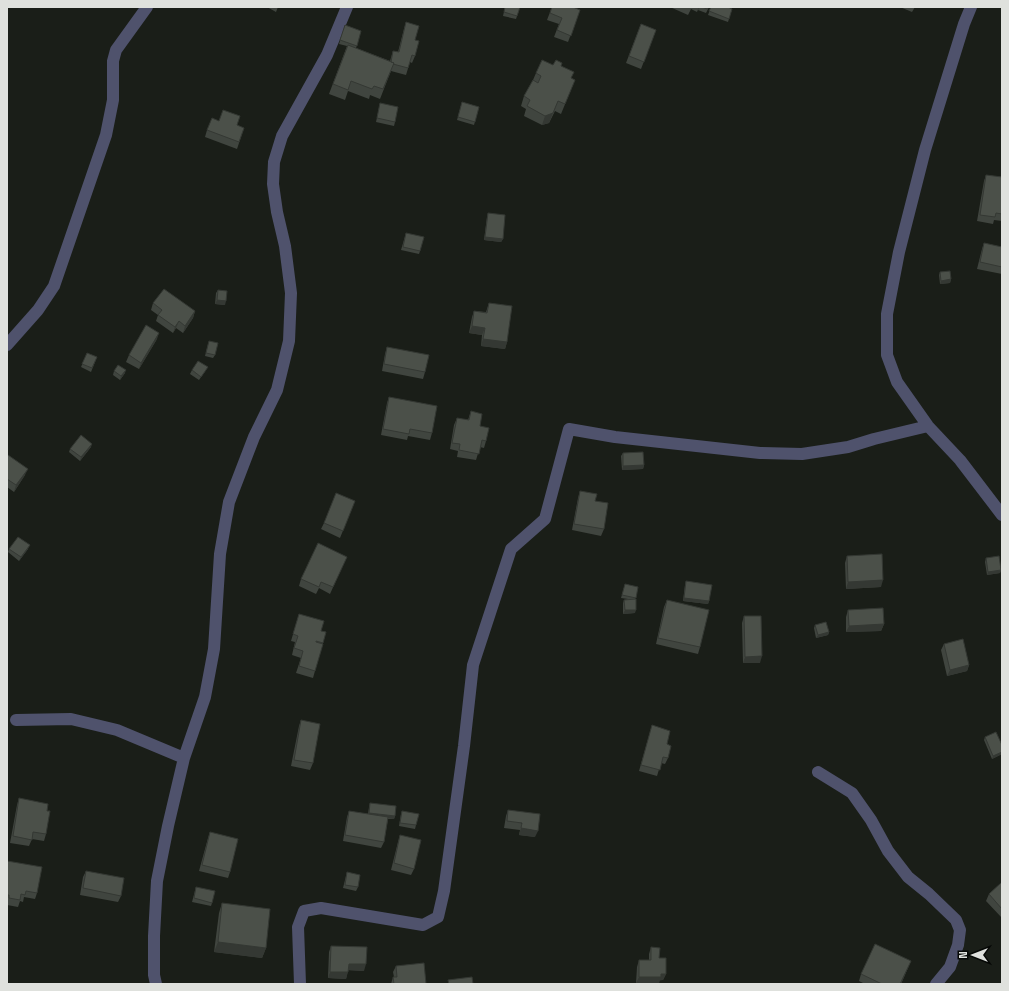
<svg xmlns="http://www.w3.org/2000/svg" width="1009" height="991" font-family="'Space Grotesk',sans-serif">
<rect width="100%" height="100%" fill="#1a1e18"/>
<g fill="none" stroke-linecap="round" stroke-linejoin="round">
<path stroke="#4f526c" stroke-width="12" d="M971 7 964 24 925 150 899 252 887 314V355L897 382 928 426 960 460 1002 515
M7 345 38 310 54 286 106 135 113 100V61L116 50 147 7
M16 720 71 719 117 730 184 758
M818 772 852 793 871 820 888 851 908 877 929 894 956 920 960 930 958 945 950 967 936 984
M156 984 154 975V936L157 881 168 826 184 758 205 697 214 649 220 554 229 502 254 437 277 390 289 341 291 293 285 246 277 212 273 184 274 162 282 136 327 55 347 7
M300 984 298 927 304 911 321 908 423 925 438 917 444 891 464 746 473 665 511 549 545 519 569 429 615 437 760 453 802 454 848 447 874 439 928 426"/>
</g>
<path fill="#40453f" d="M267 7H278L276 12Z
M505 7H520L516 19 503 16Z
M552 7 580 10 568 42 554 37 559 24 547 20Z
M670 7H699L697 12 691 9 688 15Z
M699 7H709L706 13 698 10Z
M711 7 728 8 732 9 728 22 708 15Z
M900 7H915L912 12Z
M406 22 415 40V56L412 63 410 62 406 75 391 71 380 99 370 95 369 99 348 91 345 100 329 94 347 46 339 44 345 25 361 31 356 48 390 61 393 51 398 52 404 29Z
M641 24 656 30 641 69 626 63Z
M553 65 561 66 572 79 575 80 561 114 555 111 549 123 542 125 524 116 526 109 521 106 524 96 533 80 536 73Z
M462 102 479 107 474 125 457 120Z
M380 103 395 122 394 126 376 122Z
M219 121 244 128 237 149 205 137 207 130Z
M986 175 1002 177V221L994 220 993 224 977 221 984 181Z
M488 213 503 239 501 242 484 240 487 217Z
M406 233 420 251 419 254 401 250Z
M984 243 1002 247V274L977 269 982 249Z
M940 272 951 279 950 283 940 284 939 275Z
M218 290 225 305 215 304 216 293Z
M153 303 195 311 193 318 183 333 176 328 173 333 156 321 158 315 151 310Z
M489 303 507 342 505 349 481 346 482 335 469 333 472 317 474 311 486 312Z
M157 339 139 369 126 362 129 355Z
M208 344 215 355 213 358 205 356Z
M387 347 425 372 423 379 382 371 385 354Z
M87 353 97 357 91 372 81 367Z
M192 370H206L199 380 190 374Z
M114 371 125 373 120 380 113 375Z
M389 397 432 433 430 440 408 436 407 440 381 435 387 403Z
M471 411 480 426 486 441 484 448 480 447 476 460 457 457 458 451 450 449 454 425 457 418 468 420Z
M91 447 80 461 69 452 70 449Z
M623 453 644 465 643 469 622 470 621 456Z
M7 456 25 475 14 492 7 487Z
M580 491 595 501 604 529 601 536 572 530 578 498Z
M355 501 340 538 321 529 324 523Z
M9 549H28L19 561 8 552Z
M847 556 881 587 846 589 845 563Z
M986 558 1001 570 1000 573 987 575 985 562Z
M344 563 330 594 319 588 316 594 299 586 301 579Z
M686 581 709 601 708 604 683 601 685 585Z
M625 584 638 587 635 599V613L623 614V603L624 600 628 599 621 598Z
M667 600 700 647 698 654 656 644 664 607Z
M848 610 884 624 881 631 846 632V617Z
M299 614 321 631 326 632 313 678 296 673 301 658 292 655 295 642 291 641Z
M744 616 760 663H743L742 623Z
M815 625 829 632 828 635 816 638 814 628Z
M944 644 969 665 967 671 947 676 941 650Z
M301 720 313 763 310 770 291 766 299 726Z
M652 725 667 744 668 758 665 764 661 763 657 776 639 771Z
M985 737 1002 745V754L992 759 984 740Z
M19 798 46 834 44 841 32 839 29 846 10 843 17 805Z
M370 803 395 816 394 819H388L384 842 381 848 343 841 347 817 349 811 368 814 369 807Z
M508 810 535 837 519 835 520 830 504 828 506 816Z
M402 811 416 825 415 829 399 826 401 814Z
M210 832 230 872 228 878 199 871 208 838Z
M400 835 414 869 411 875 391 870 398 842Z
M7 861 37 893 35 899 24 897 23 902 20 901 18 907 7 905Z
M86 871 121 896 118 902 80 895 83 877Z
M347 872 358 887 356 891 343 888Z
M1002 882V918L986 901 989 894Z
M196 887 212 903 211 906 192 902Z
M222 903 266 948 262 958 214 952 219 913Z
M331 946 364 971 348 970 346 979 328 978 329 952Z
M651 947 659 958 666 974 663 980 636 983 637 967 639 960H649V954Z
M911 961 901 984H865L859 981 861 974Z
M396 966 426 984H391L393 977H394L393 972Z"/>
<path fill="#343833" d="M558 101 549 123 542 125 545 116Z
M485 237 503 239 501 242 484 240Z
M951 279 950 283 940 284 941 281Z
M217 300 226 301 225 305 215 304Z
M195 311 193 318 183 333 185 326Z
M179 321 176 328 173 333 175 327Z
M472 326 485 328 482 335 469 333Z
M159 333 157 339 139 369 141 363Z
M483 339 507 342 505 349 481 346Z
M126 370 125 373 120 380 121 376Z
M92 444 91 447 80 461 81 457Z
M644 465 643 469 622 470 623 466Z
M28 469 25 475 14 492 16 485Z
M30 545 28 549 19 561 21 557Z
M1001 570 1000 573 987 575 988 572Z
M883 580 881 587 846 589 848 582Z
M684 598 709 601 708 604 683 601Z
M625 610H636L635 613 623 614Z
M884 624 881 631 846 632 849 626Z
M829 632 828 635 816 638 818 635Z
M762 656 760 663H743L745 657Z
M969 665 967 671 947 676 950 670Z
M1002 752V754L992 759 993 756Z
M369 813 395 816 394 819 367 816Z
M521 828 538 831 535 837 519 835Z
M218 942 266 948 262 958 214 952Z
M911 961 908 968 901 984H900Z
M349 964H366L364 971 346 970Z
M330 972H348L346 979 328 978Z
M661 974H666L663 980H660L659 984 636 983 639 977Z"/>
<path fill="#4b5049" stroke="#343833" d="M505 7H520L517 16 504 12Z
M552 7H573L580 10 571 36 557 30 562 18 550 13Z
M702 7H708L707 9Z
M711 7H728L732 9 729 19 709 11Z
M406 22 419 26 415 40 419 41 415 56 412 55 408 68 393 64 394 63 391 62 393 51 399 52Z
M641 24 656 30 644 62 629 56Z
M345 25 361 31 357 46 340 40Z
M348 45 394 63 383 89 374 86 372 89 351 81 348 90 333 84Z
M542 60 553 65 556 60 562 63 561 66 574 72 571 78 575 80 565 104 558 101 553 113 545 116 527 106 530 100 524 96 533 80 538 83 541 76 536 73Z
M462 102 479 107 475 122 458 117Z
M380 103 398 107 395 122 377 118Z
M223 110 240 116 237 125 244 128 239 142 207 130 212 118 219 121Z
M986 175 1002 177V214L996 213 995 217 980 215Z
M488 213 505 215 503 239 485 237Z
M406 233 424 237 420 251 403 247Z
M984 243 1002 247V267L980 262Z
M950 271 951 279 941 281 940 272Z
M164 289 195 311 185 326 179 321 175 327 158 315 162 310 153 303Z
M218 290 227 291 226 301 217 300Z
M489 303 512 306 507 342 483 339 485 328 472 326 474 311 487 313Z
M146 325 159 333 141 363 129 355Z
M209 341 218 343 215 355 206 353Z
M387 347 429 355 425 372 384 364Z
M87 353 97 357 92 368 82 364Z
M198 361 208 367 201 377 192 370Z
M118 365 126 370 121 376 114 371Z
M389 397 437 406 432 433 410 429 409 434 383 429Z
M471 411 482 414 480 426 489 428 486 441 482 440 479 454 459 450 460 444 452 443 457 418 469 420Z
M81 435 92 444 81 457 70 449Z
M643 452 644 465 623 466V453Z
M8 455 28 469 16 485 7 479V456Z
M580 491 597 494 595 501 608 503 604 529 574 524Z
M336 493 355 501 343 531 324 523Z
M18 537 30 545 21 557 9 549Z
M318 543 347 557 333 587 321 582 319 587 301 579Z
M882 554 883 580 848 582 847 556Z
M999 556 1001 570 988 572 986 558Z
M686 581 712 585 709 601 684 598Z
M625 584 638 587 636 598 622 595Z
M636 599V610H625L624 600Z
M667 600 709 610 700 647 658 638Z
M883 608 884 624 849 626 848 610Z
M299 614 324 621 321 631 326 632 323 643 316 641V642L323 644 315 671 299 666 303 651 294 648 298 636 293 634Z
M744 616H761L762 656 745 657Z
M826 622 829 632 818 635 815 625Z
M963 639 969 665 950 670 944 644Z
M301 720 320 724 313 763 294 760Z
M652 725 670 731 667 744 671 746 668 758 663 757 660 770 641 765Z
M996 732 1002 745V752L993 756 985 737Z
M19 798 48 804 47 811H50L46 834 33 832 32 840 13 836Z
M370 803 396 806 395 816 369 813Z
M508 810 540 814 538 831 521 828 522 823 507 821Z
M349 811 388 817 384 842 345 835Z
M402 811 419 814 416 825 400 823Z
M210 832 238 839 230 872 202 865Z
M400 835 421 840 414 869 394 863Z
M7 861 42 867 37 893 26 891 25 895 21 894 20 900 9 898V895H7Z
M86 871 124 878 121 896 83 888Z
M347 872 360 875 358 887 345 885Z
M1002 882V909L989 894Z
M196 887 215 891 212 903 194 898Z
M222 903 270 909 266 948 218 942Z
M875 944 911 961 900 984H882L861 974Z
M331 946 367 947 366 964H349L348 972H330Z
M651 947 660 948 659 958H666V974H661V977H639V960H651Z
M424 963 426 984H394L393 977H397L396 966Z
M472 977 473 984H449L448 980Z"/>
<rect width="1009" height="991" fill="none" stroke="#dfe1dd" stroke-width="16"/>
<g transform="translate(973 955) rotate(270)" stroke="#060806" stroke-width="3" paint-order="stroke">
<path d="M0-3L7 15L0 10L-7 15Z" fill="#dfe1dd"/>
<text y="-6" font-size="11" font-weight="bold" text-anchor="middle" fill="#dfe1dd">N</text>
</g>
</svg>
